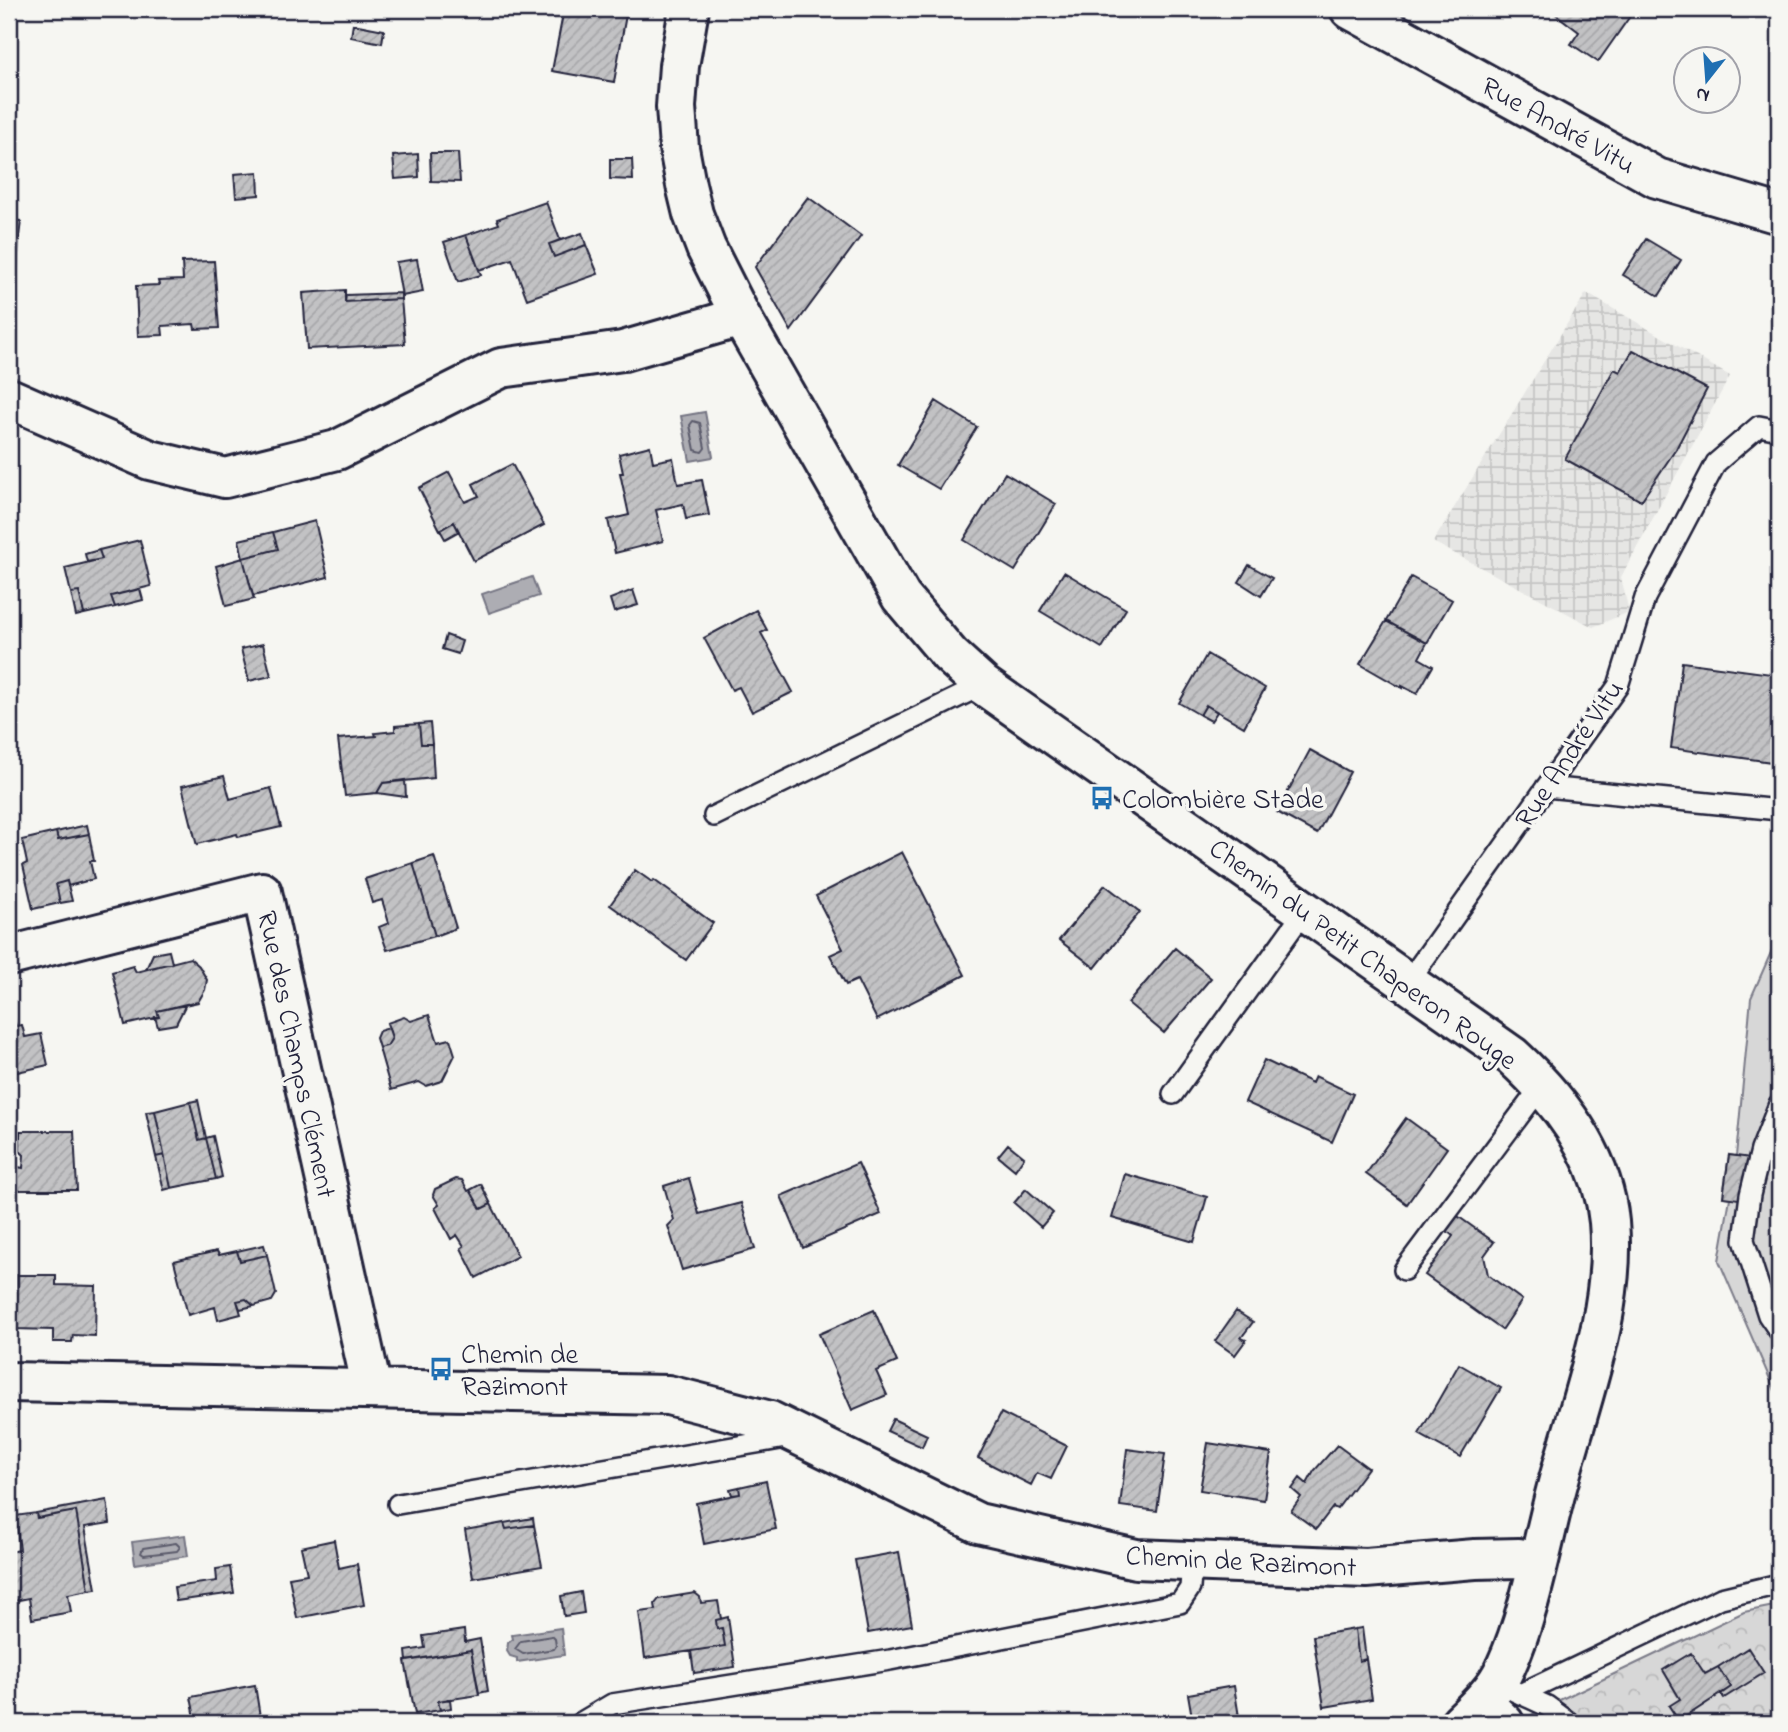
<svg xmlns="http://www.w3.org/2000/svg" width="1788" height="1732" font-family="'Indie Flower',sans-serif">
<defs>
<pattern id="industrial-grid" width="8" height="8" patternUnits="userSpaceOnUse" patternTransform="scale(1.75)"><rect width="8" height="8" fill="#e6e6e4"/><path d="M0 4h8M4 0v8" fill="none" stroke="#c5c5c4"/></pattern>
<pattern id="forest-crowns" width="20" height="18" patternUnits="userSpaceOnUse" patternTransform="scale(1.75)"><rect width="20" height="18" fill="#d7d7d7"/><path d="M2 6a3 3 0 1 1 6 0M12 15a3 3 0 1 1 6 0" fill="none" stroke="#b8b8b9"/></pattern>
<pattern id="building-hatch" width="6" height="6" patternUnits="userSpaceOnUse" patternTransform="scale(1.75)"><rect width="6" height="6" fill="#c2c2c4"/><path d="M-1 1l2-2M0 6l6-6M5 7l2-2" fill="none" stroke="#a6a6a9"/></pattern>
</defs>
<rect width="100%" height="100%" fill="#f6f6f2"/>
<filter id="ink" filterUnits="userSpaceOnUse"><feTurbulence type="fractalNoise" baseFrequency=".0143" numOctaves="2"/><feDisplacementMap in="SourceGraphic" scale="14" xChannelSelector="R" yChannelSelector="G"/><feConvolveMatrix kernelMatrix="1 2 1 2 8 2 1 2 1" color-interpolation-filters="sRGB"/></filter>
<g filter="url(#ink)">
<path fill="url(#industrial-grid)" d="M1586 293 1730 376 1621 577 1629 612 1593 627 1433 542Z"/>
<path fill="#d7d7d7" stroke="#7c7c89" stroke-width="2" d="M1779 934V1400L1719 1261 1730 1198 1723 1197 1729 1155 1736 1156 1751 998Z"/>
<path fill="url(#forest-crowns)" stroke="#7c7c89" stroke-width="2" d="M1779 1605V1723H1531L1530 1716 1547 1706 1744 1612Z"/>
<path fill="#adadb3" stroke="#757583" stroke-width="2" d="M705 412 713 457 690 461 681 416Z
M532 577 539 596 489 613 482 594Z
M185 1535 188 1556 135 1564 132 1542Z
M561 1628 564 1655 517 1662V1658L510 1656 507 1651 508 1643 513 1639 512 1635Z"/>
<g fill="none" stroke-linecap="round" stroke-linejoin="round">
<path stroke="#5a5a6b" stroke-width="2" d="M693 421 700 423 705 448 702 452 695 450 690 425Z
M176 1543 180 1547 177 1551 144 1555 141 1553 143 1548Z
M552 1636 555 1639 556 1646 554 1649 523 1654 515 1649 521 1641Z"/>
</g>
<path fill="url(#building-hatch)" stroke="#22223b" stroke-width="2" d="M564 9H627L614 82 552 71Z
M1549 9H1635L1598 62 1571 44 1579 32Z
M353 24 384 30 382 43 351 37Z
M430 153H458L460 182 431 181Z
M418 154 419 177 395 179 393 156Z
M610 159H632L633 180 610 179Z
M258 172 259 195 236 197 234 174Z
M808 197 861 236 791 331 755 267Z
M546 202 560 240 549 244 554 257 586 245 598 274 527 299 512 259 479 270 466 235 499 224 497 219Z
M9 220 21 221 19 237H9Z
M582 233 586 245 554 257 549 244Z
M466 235 481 275 458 282 444 242Z
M9 237H19L15 308 9 307Z
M1646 239 1681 260 1659 296 1623 275Z
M417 259 423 292 402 296 396 262Z
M214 261 219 328 195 329 194 324 162 326 163 335 138 336 136 286 159 285 158 281 183 280 182 262Z
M345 290V302L401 299 405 344 307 349 303 293Z
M401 293V299L345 302 346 295Z
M1633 350 1707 389 1676 449 1641 501 1565 459 1614 369 1620 372Z
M936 401 977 427 939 489 898 465Z
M650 446 653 462 673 458 678 484 702 480 709 515 686 519 683 504 656 510 663 541 615 553 608 520 629 515 620 473H623L619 454Z
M512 464 544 525 474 561 454 522 440 530 419 488 449 472 465 502 479 496 473 484Z
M1005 473 1056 504 1015 571 964 540Z
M315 521 328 577 253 596 243 558 278 549 273 532Z
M454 522 459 531 445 539 440 530Z
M273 532 278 549 243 558 239 540Z
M140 540 151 586 111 596 115 607 84 614 79 592 71 593 65 568 102 559 99 550Z
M99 550 102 559 87 562 85 554Z
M243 558 254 599 226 606 216 566Z
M1249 565 1272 578 1261 596 1239 582Z
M1064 572 1126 609 1102 648 1040 611Z
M1411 577 1452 600 1427 643 1386 621Z
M140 589 143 600 115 607 111 596Z
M633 590 638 605 614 612 610 599Z
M79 592 84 614 76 616 71 593Z
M756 610 767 630 761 633 793 692 752 712 739 687 732 690 704 638Z
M1386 621 1427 643 1419 658 1433 666 1417 694 1402 686V688L1360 664Z
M446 635 462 641 458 654 442 649Z
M263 644 271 676 249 681 241 649Z
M1207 654 1265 688 1244 727 1206 705 1200 715 1179 703Z
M1682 662 1779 675V763L1671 748Z
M1206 705 1217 712 1211 721 1200 715Z
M430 723 432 744H421L419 724Z
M419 724 421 744H432L434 778 383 783 377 793 345 796 338 739 376 736 375 733 395 731V726Z
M1310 750 1350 772 1317 834 1277 812Z
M224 776 230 799 271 788 281 827 238 837 237 834 197 844V846L182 786Z
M405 780 406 797 377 793 383 783Z
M87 825 89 834 58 840 56 832Z
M56 832 58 840 89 834 94 861H90L94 879 68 886 67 881 56 884 60 903 33 909 23 865 27 863 22 840Z
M902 852 965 975 877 1020 857 980 846 985 830 955 843 949 816 896Z
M434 856 456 928 435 936 413 863Z
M413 863 435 936 387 950 379 927 389 923 382 900 372 903 365 879Z
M635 870 652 882 654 880 713 923 686 960 610 905Z
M67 881 72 901 60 903 56 884Z
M1105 885 1140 912 1095 968 1059 940Z
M1175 948 1211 978 1164 1033 1128 1003Z
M169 951 172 963 146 969 153 954Z
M190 958 199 966 207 980 205 990 198 1002 157 1011 159 1017 125 1025 112 972 133 966 136 972Z
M186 1004 176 1024 158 1027 155 1017H159L157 1011Z
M12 1010 16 1026 22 1025 25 1037 41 1034 48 1065 9 1074V1011Z
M429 1015 438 1042 450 1039 455 1055 442 1081 426 1086 419 1082 391 1090 379 1048 387 1046 392 1038 387 1023 404 1017 411 1021Z
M389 1028 392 1038 387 1046 379 1048 376 1038 379 1031Z
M1264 1060 1312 1083 1315 1076 1353 1094 1332 1142 1245 1102Z
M198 1100 206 1138 199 1140 190 1102Z
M190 1102 199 1140 206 1138 216 1179 171 1188 155 1111Z
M155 1111 164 1155 156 1157 146 1112Z
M1406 1118 1447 1148 1407 1204 1366 1174Z
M20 1131H74L77 1190H18V1167L23 1168 24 1155 20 1151Z
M213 1136 222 1177 216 1179 206 1138Z
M1008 1144 1024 1157 1015 1170 998 1156Z
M164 1155 171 1188 164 1190 156 1157Z
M1729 1155 1751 1158 1746 1200 1723 1197Z
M858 1163 881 1214 803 1248 781 1196Z
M1125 1174 1207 1197 1194 1242 1112 1218Z
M689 1178 699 1214 741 1203 755 1249 682 1270 668 1226 674 1220 664 1186Z
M456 1179 462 1180 468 1191 470 1190 481 1209 491 1204 518 1256 476 1278 461 1248 464 1246 457 1235 451 1239 435 1208 439 1205 433 1195 435 1189Z
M481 1184 491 1204 481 1209 470 1190Z
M1026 1189 1053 1213 1041 1227 1014 1203Z
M1452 1212 1494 1242 1484 1256 1488 1275 1522 1300 1502 1330 1425 1275 1453 1236 1442 1227Z
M264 1245 267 1255 240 1261 237 1251Z
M217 1251 219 1255 237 1251 240 1261 267 1255 276 1294 272 1301 254 1306 246 1299 237 1301 241 1314 218 1320 215 1307 188 1315 174 1261Z
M17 1275H56V1285L96 1286 95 1336 73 1335 72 1342H53V1330L15 1329Z
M246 1299 254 1306 240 1309 237 1301Z
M874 1310 897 1362 876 1371 887 1395 852 1410 819 1334Z
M1236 1311 1253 1322 1241 1338 1246 1340 1235 1355 1215 1341Z
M1459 1364 1501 1388 1460 1457 1419 1434Z
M1001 1413 1067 1446 1051 1479 1037 1473 1031 1485 978 1458Z
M893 1419 927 1435 922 1447 887 1431Z
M1208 1443 1271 1453 1264 1500 1200 1490Z
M1337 1445 1368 1468 1337 1509 1333 1507 1316 1529 1291 1511 1301 1497 1292 1489 1300 1478 1307 1484 1314 1471Z
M1127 1449 1165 1454 1157 1511 1120 1506Z
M766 1481 776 1529 704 1544 696 1503 740 1494 739 1487Z
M739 1487 740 1494 732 1495 730 1489Z
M107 1500 110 1523 85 1527 96 1589 89 1590 76 1511 37 1518 36 1513Z
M76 1511 89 1590 68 1594 71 1612 32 1619 29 1598 9 1602V1552L20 1550 15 1516 36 1513 37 1518Z
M533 1518 534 1525 506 1529 504 1523Z
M504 1523 506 1529 534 1525 542 1566 473 1578 465 1530Z
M334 1540 339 1568 357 1564 364 1605 297 1618 289 1577 307 1574 301 1547Z
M899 1552 912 1625 868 1633 855 1560Z
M230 1567 234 1593 176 1601 174 1587 217 1581 216 1569Z
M581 1592 584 1613 564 1616 561 1596Z
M695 1593 700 1597 701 1603 718 1601 721 1619 716 1620 717 1629 722 1628 725 1646 645 1658 639 1612 656 1610 655 1604 659 1599Z
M728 1617 735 1667 694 1673 691 1651 725 1646 722 1628 717 1629 716 1620Z
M1362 1628 1366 1659 1359 1661 1355 1629Z
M1355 1629 1359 1661 1366 1659 1372 1699 1324 1707 1313 1636Z
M464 1630 465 1642 480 1639 488 1691 479 1693 471 1650 407 1661 406 1651 425 1648 423 1636Z
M1748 1648 1764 1673 1724 1698 1721 1694 1731 1687 1718 1667Z
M471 1650 479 1695 438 1701 440 1710 415 1714 405 1661Z
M1691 1653 1705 1674 1718 1667 1731 1687 1679 1721 1669 1706 1680 1699 1663 1670Z
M255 1685 261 1723H196L191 1697Z
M1234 1686 1240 1723H1193L1188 1694Z
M450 1699 451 1708 440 1710 438 1701Z"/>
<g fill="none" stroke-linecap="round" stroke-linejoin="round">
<g stroke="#22223b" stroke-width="24">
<path id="lane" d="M1546 787 1779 810
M714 816 983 685
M1408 982 1618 686 1645 598 1716 463 1759 426 1779 430
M1173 1094 1306 909
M1779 1104 1761 1150 1750 1195 1744 1240 1768 1315 1779 1331
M1404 1270 1543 1084
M398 1504 792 1437
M1514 1691 1547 1706 1570 1723
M1520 1694 1721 1598 1779 1584
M580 1723 612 1704 890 1660 1180 1603 1190 1588 1192 1562"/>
</g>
<g stroke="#22223b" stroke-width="44">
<path id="street" d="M9 398 150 460 225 478 337 450 501 368 623 351 741 317
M9 956 262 892 372 1389
M9 1382 668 1395 770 1421 978 1523 1136 1559 1366 1568 1475 1559 1519 1558 1537 1563
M1482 1702 1504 1723"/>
</g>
<g stroke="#22223b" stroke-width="44">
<path id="secondary" d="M689 9 679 66 676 107 679 148 686 185 693 214 706 248 741 317 901 597 950 655 983 685 1512 1056C1559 1099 1603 1155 1609 1222 1617 1310 1579 1403 1557 1487 1542 1543 1530 1614 1506 1666 1496 1689 1478 1706 1460 1723
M1350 9 1657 178 1779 214"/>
</g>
<use href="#lane" stroke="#f6f6f2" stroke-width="19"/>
<use href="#street" stroke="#f6f6f2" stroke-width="38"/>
<use href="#secondary" stroke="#f6f6f2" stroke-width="38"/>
</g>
</g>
<defs>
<g id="bus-bare" transform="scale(1.89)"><path d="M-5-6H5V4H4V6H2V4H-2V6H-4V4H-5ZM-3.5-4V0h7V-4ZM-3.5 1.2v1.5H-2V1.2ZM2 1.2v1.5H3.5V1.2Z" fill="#1f6fb2" stroke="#f6f6f2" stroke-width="2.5" paint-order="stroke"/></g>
</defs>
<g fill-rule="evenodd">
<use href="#bus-bare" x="1102" y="798"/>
<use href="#bus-bare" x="441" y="1369"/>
</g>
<g text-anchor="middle" stroke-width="7" stroke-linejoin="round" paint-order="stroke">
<g font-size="28" fill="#22223b" stroke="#f6f6f2">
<text transform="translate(1559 124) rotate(29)" y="10">Rue André Vitu</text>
<text transform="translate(1568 753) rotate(-56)" y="10">Rue André Vitu</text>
<text transform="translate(1364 953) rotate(36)" y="10">Chemin du Petit Chaperon Rouge</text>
<text transform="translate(298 1054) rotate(78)" y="10">Rue des Champs Clément</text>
<text transform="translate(1241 1560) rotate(3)" y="10">Chemin de Razimont</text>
</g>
<g font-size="28" fill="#22223b" stroke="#f6f6f2" text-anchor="start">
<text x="1122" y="808">Colombière Stade</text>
<text x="461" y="1363">Chemin de<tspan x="461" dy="32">Razimont</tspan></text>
</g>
</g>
<rect width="1788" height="1732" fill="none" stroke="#f6f6f2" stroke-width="35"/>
<rect x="18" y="18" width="1753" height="1697" fill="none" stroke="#22223b" stroke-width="2.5" filter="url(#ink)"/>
<g transform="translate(1707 80) rotate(197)"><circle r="33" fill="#f6f6f2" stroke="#a1a1a9" stroke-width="2"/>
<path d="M0-5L12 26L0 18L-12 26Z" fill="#1f6fb2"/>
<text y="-10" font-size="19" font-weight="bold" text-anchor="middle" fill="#22223b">N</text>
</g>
</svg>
